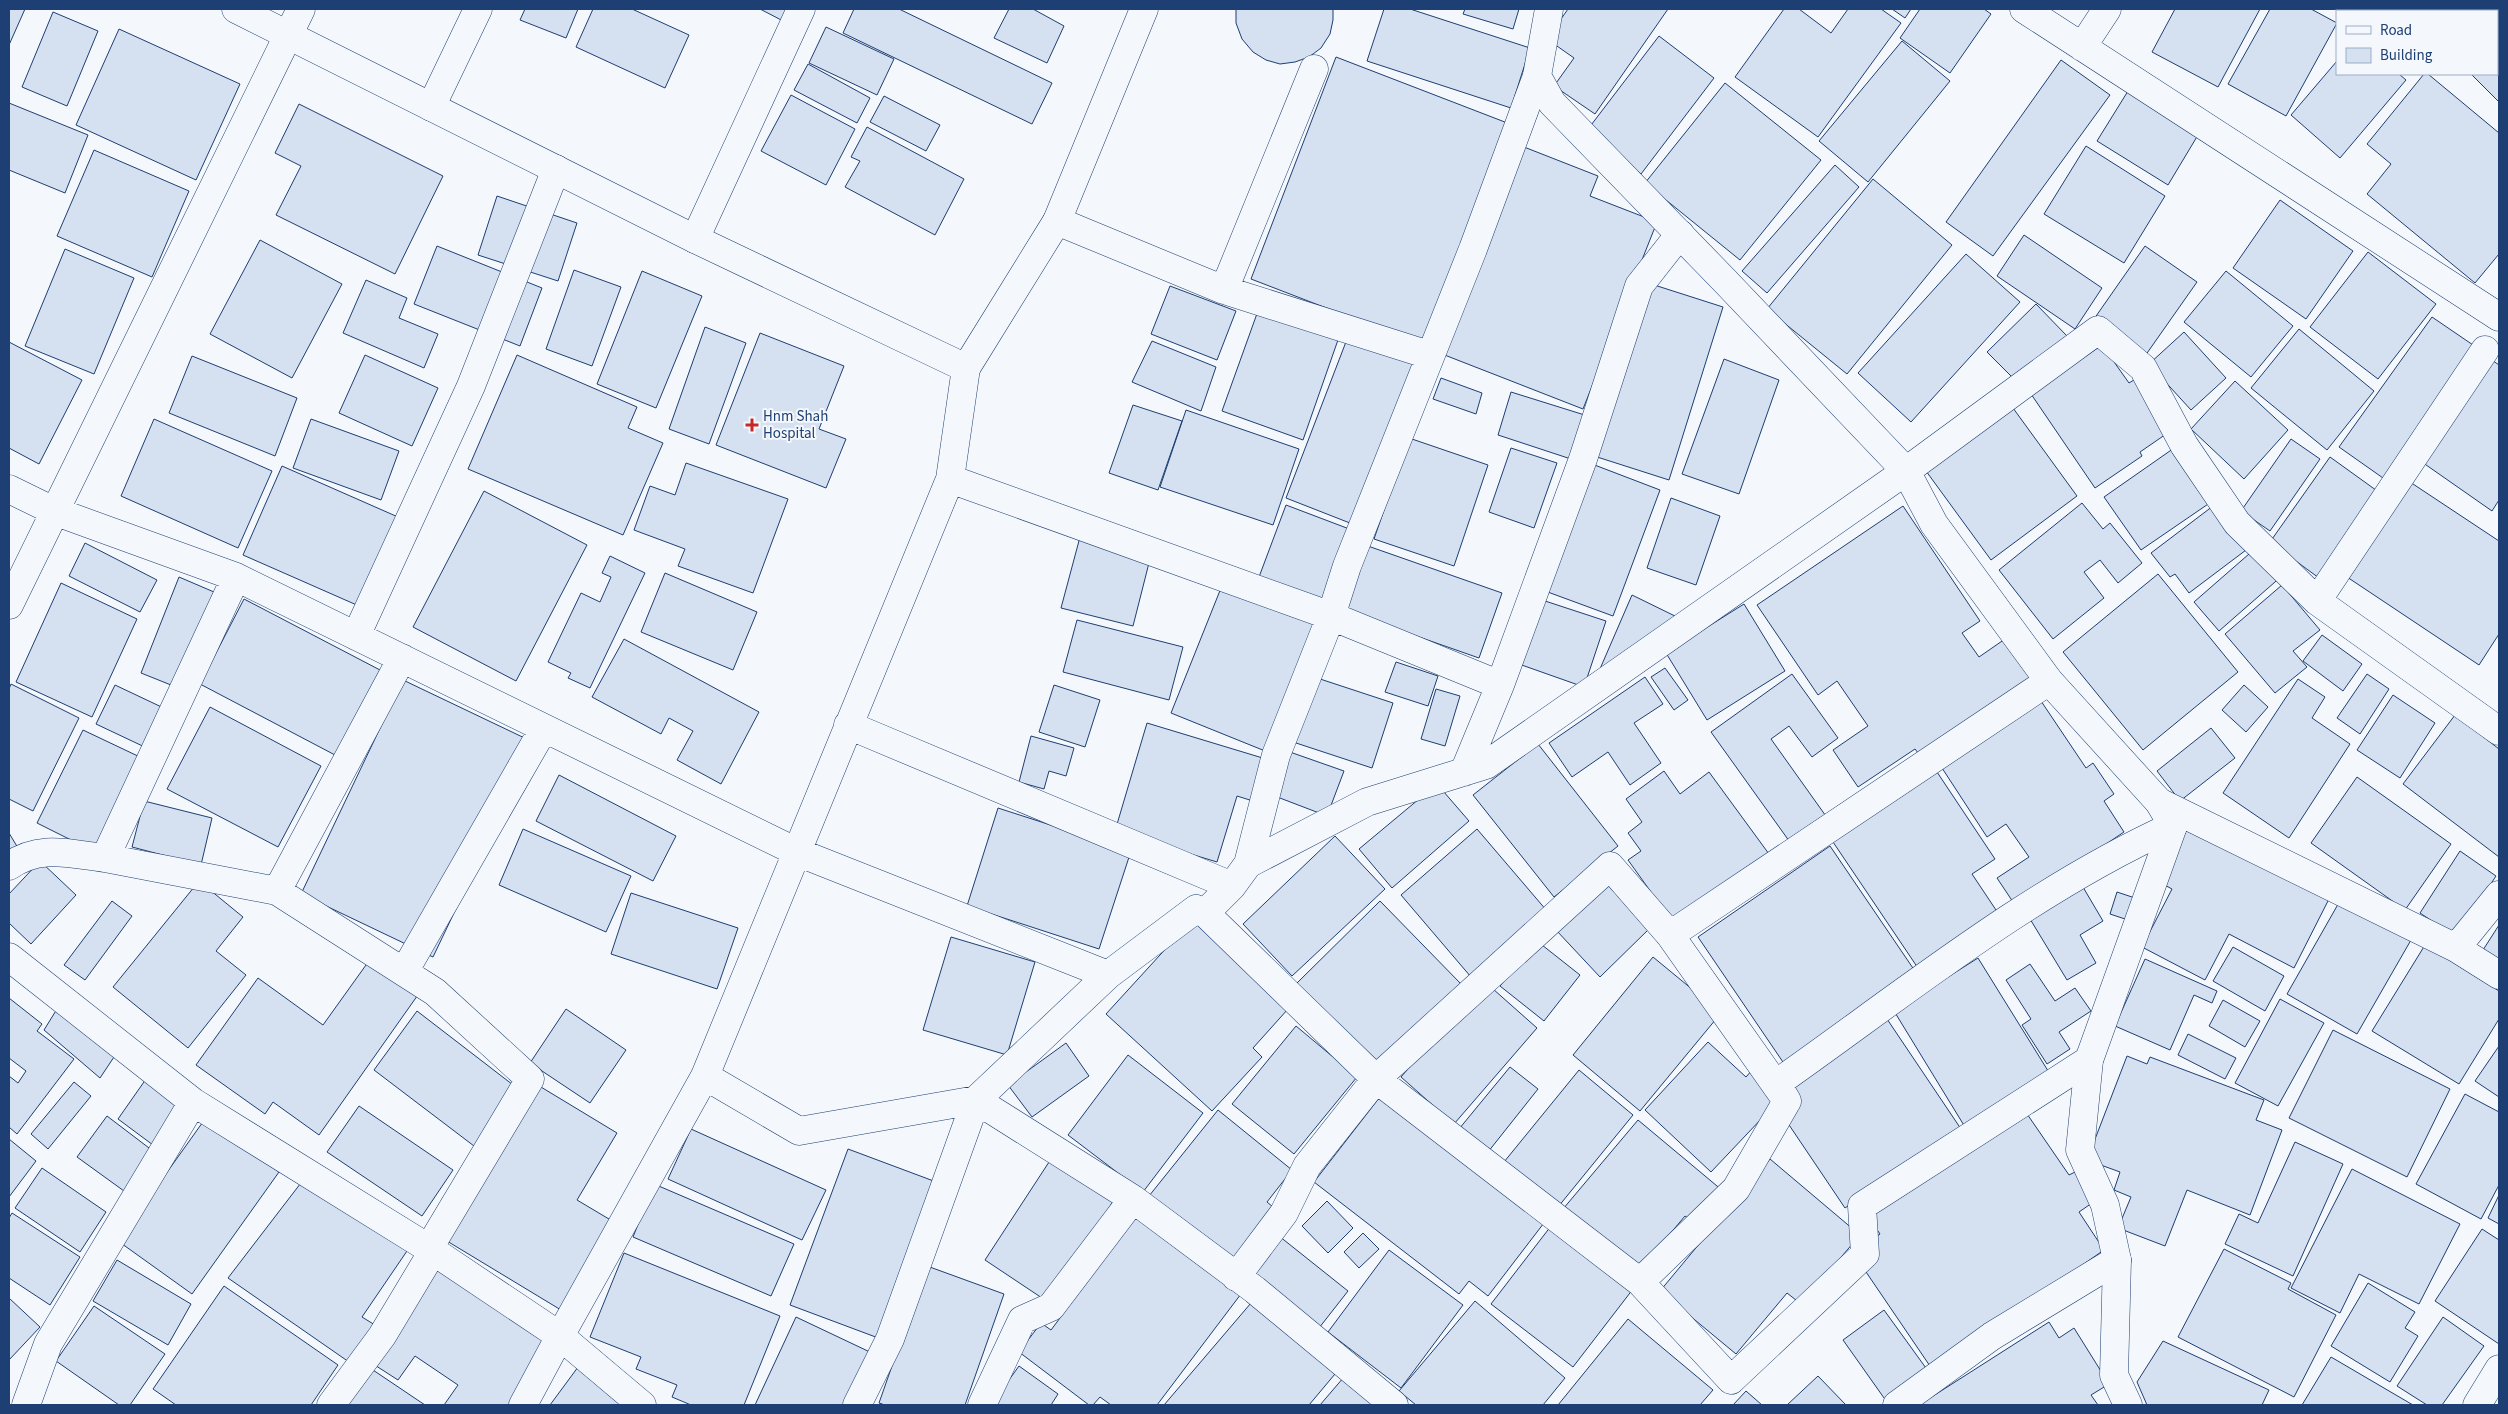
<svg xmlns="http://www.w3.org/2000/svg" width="2508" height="1414" font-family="'Source Sans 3',sans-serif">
<rect width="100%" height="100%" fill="#f4f7fb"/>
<path fill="#d5e0f0" stroke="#1d3f73" d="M9 9H25L9 45Z
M525 9H578L566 38 520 20Z
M593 9H632L689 35 665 88 576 47Z
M760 9H794L787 23Z
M854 9H899L1052 83 1032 124 843 33Z
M1009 9H1033L1064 26 1047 63 994 38Z
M1236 9H1333V20L1330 34 1321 48 1309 57 1295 62 1280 64 1266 60 1253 52 1242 39 1236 23Z
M1384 9H1410L1530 48 1511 108 1367 61Z
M1465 9H1519L1513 29 1463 14Z
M1568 9H1668L1595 114 1554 86 1574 58 1547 39Z
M1784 9H1799L1831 33 1848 9H1881L1901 23 1818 137 1735 77Z
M1892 9H1911L1905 18Z
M1920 9H1984L1991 14 1950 73 1900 38Z
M2175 9H2260L2218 87 2152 52Z
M2270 9H2311L2337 23 2286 116 2228 84Z
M2364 9H2444L2447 11H2362Z
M53 12 98 31 67 106 22 87Z
M2499 25V102L2471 74H2497V28Z
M826 27 894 59 877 95 809 63Z
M119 29 240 84 196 180 76 125Z
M1659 36 1714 78 1641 174 1585 133Z
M1902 41 1950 81 1868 182 1819 141Z
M1336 57 1510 124 1425 346 1251 279Z
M2061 60 2110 95 1993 256 1946 222Z
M2337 61V74H2399L2406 80 2340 158 2291 115Z
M808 64 870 98 857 123 794 90Z
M2424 74H2428L2499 133V254L2475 283 2367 194 2391 164 2367 144Z
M1725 83 1821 160 1740 260 1645 183Z
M2128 91 2198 135 2168 185 2097 141Z
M791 95 855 129 826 185 761 151Z
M884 96 940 125 926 151 870 122Z
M9 103 88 135 65 193 9 170Z
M299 104 443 176 395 274 276 215 301 166 275 153Z
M867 127 964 179 935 235 845 187 860 161 851 157Z
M2086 146 2165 196 2124 263 2044 214Z
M1524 147 1598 176 1590 196 1657 222 1583 409 1442 354Z
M94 150 189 191 152 277 57 236Z
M1835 165 1859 187 1767 293 1742 271Z
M1873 179 1952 245 1847 374 1767 309Z
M497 196 577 223 558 281 478 255Z
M2280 200 2353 251 2306 319 2233 268Z
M2024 235 2102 288 2075 329 1997 276Z
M260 240 342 284 292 378 210 334Z
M437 246 542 288 520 346 414 304Z
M2145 246 2197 282 2145 356 2094 319Z
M65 249 134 278 94 374 25 346Z
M2368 252 2436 304 2378 379 2310 327Z
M1966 254 2020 302 1911 422 1858 373Z
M574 270 621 287 592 366 546 349Z
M642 271 702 296 656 408 597 384Z
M2226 271 2293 326 2251 377 2184 322Z
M366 280 407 298 399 318 438 334 424 368 343 333Z
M1648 283 1723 307 1669 480 1594 456Z
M1170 286 1236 311 1217 360 1151 334Z
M2036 304 2067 336 2019 384 1987 352Z
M1259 308 1339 337 1303 440 1222 411Z
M2432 317 2476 347 2383 478 2339 447Z
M705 327 746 343 709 444 669 429Z
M2299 329 2374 391 2327 450 2251 388Z
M2184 332 2226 378 2191 410 2149 364Z
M760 333 844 366 819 429 846 439 826 488 716 445Z
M1349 334 1419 360 1355 525 1286 498Z
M1152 341 1216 367 1201 411 1132 382Z
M9 342 82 380 39 464 9 448Z
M2102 345 2129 383 2137 378 2172 430 2140 452 2142 456 2095 488 2031 394Z
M365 355 438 388 412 446 339 413Z
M517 355 637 407 628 428 663 443 623 535 468 469Z
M192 356 297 398 275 456 169 413Z
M2489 358 2499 365V500L2492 511 2419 460Z
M1724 359 1779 380 1739 494 1682 474Z
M1441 378 1482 393 1476 414 1433 399Z
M2235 381 2288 430 2244 479 2191 429Z
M1511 392 1591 417 1577 461 1498 435Z
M1133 405 1182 421 1158 490 1109 473Z
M2013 408 2077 496 1991 560 1926 471Z
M1186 410 1299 449 1273 525 1160 487Z
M154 419 272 471 238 548 121 496Z
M311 419 399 451 381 500 293 468Z
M1409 438 1488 465 1454 566 1374 539Z
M2291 439 2320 459 2270 531 2241 511Z
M2177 446 2214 500 2141 550 2104 497Z
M1511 448 1557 463 1534 528 1489 512Z
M2330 457 2380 493 2319 578 2270 542Z
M686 463 788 499 753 593 678 566 685 549 634 530 650 486 675 495Z
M1592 464 1660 490 1613 616 1545 591Z
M282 466 398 517 359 606 243 555Z
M2410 482 2499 541V634L2479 665 2347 577Z
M484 491 587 545 516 681 413 627Z
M1671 498 1720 516 1696 585 1647 568Z
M2082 503 2103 529 2110 523 2142 563 2118 583 2100 560 2084 572 2104 598 2053 639 1999 570Z
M2217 503 2250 547 2189 593 2175 574 2170 577 2151 553Z
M1286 505 1352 530 1326 602 1259 577Z
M1903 506 1980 621 1962 633 1979 657 2005 639 2034 682 1922 758 1915 749 1858 787 1833 750 1868 726 1837 681 1818 695 1757 605Z
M1080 537 1151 555 1133 626 1061 608Z
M85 543 157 580 140 612 69 576Z
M1365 545 1502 593 1479 658 1342 610Z
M2257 547 2283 575 2219 631 2194 602Z
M610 556 645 573 590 688 568 678 571 673 548 662 581 593 600 602 611 577 602 573Z
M665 573 757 612 733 670 641 632Z
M2158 574 2238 672 2143 750 2063 652Z
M179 577 214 592 176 687 141 673Z
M61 583 137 619 92 717 16 682Z
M1223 583 1322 623 1270 753 1171 713Z
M2282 585 2320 630 2293 651 2307 667 2275 693 2225 634Z
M1632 595 1679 618 1593 685Z
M244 599 380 670 335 755 200 684Z
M1539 599 1606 621 1584 687 1516 663Z
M1744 604 1785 671 1707 720 1666 653Z
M1077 620 1183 647 1169 700 1063 672Z
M2322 635 2362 664 2343 691 2303 661Z
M624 639 759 712 721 784 677 760 693 731 669 718 661 734 592 697Z
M1396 662 1438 676 1428 706 1385 692Z
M1665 668 1688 700 1674 710 1651 677Z
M1792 674 1838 738 1812 757 1789 726 1771 739 1828 819 1792 845 1711 732Z
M2367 674 2389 689 2360 734 2337 718Z
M1311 676 1393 703 1372 768 1290 741Z
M1645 677 1663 704 1634 723 1661 763 1630 785 1608 752 1572 777 1549 743Z
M2298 679 2325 697 2312 718 2350 744 2289 838 2223 793Z
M403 680 535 743 433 957 301 894Z
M11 684 79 718 33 811 9 799V689Z
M115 685 170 711 151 750 96 724Z
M1054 685 1100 700 1085 747 1039 732Z
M2244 685 2268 707 2246 732 2222 710Z
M1436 689 1460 696 1445 746 1421 739Z
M2393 695 2435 723 2400 778 2357 750Z
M2041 701 2086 768 2093 763 2114 794 2104 801 2124 832 2015 905 1997 878 2029 857 2006 824 1987 837 1942 768Z
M210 707 321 766 278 847 167 789Z
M2455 715 2499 749V857L2403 784Z
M1147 723 1266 759 1253 801 1237 796 1217 862 1115 831Z
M2211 728 2235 758 2180 801 2157 771Z
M83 730 142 758 95 852 37 823Z
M1031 736 1074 748 1066 776 1049 771 1044 789 1019 782Z
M1538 744 1618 846 1554 897 1473 795Z
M1287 751 1344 771 1327 816 1272 795Z
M1664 771 1680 794 1709 772 1769 854 1674 924 1628 860 1641 851 1628 833 1642 822 1626 799Z
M1937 772 1995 859 1972 874 2002 919 1922 974 1833 842Z
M559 775 676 836 653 881 536 821Z
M2357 777 2451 844 2405 910 2311 843Z
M1437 784 1469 821 1392 888 1359 849Z
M144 801 212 818 201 865 132 847Z
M998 808 1131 851 1099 949 967 906Z
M2190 824 2330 897 2294 968 2229 934 2205 980 2142 947 2172 889 2159 882Z
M523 829 631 876 606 932 499 885Z
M1477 829 1547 911 1471 977 1401 895Z
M9 833 18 848 9 854Z
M1335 836 1385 889 1292 976 1243 924Z
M1830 846 1919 977 1787 1068 1698 937Z
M2460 851 2496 876 2456 937 2420 913Z
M40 861 76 895 31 944 9 923V894Z
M199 881 243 917 216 951 246 975 188 1048 113 987Z
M1605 882 1649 929 1600 977 1556 930Z
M2080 882 2103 921 2080 935 2096 963 2067 980 2027 914Z
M2117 892 2141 900 2134 922 2110 914Z
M631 893 738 928 717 989 611 954Z
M2341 899 2411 940 2357 1034 2287 994Z
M112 901 132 916 85 980 64 965Z
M1380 901 1462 985 1380 1067 1297 983Z
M1192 920 1288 1009 1253 1048 1262 1057 1212 1111 1106 1014Z
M2499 925V961L2483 950Z
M951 937 1035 962 1007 1055 923 1030Z
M1537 941 1580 975 1544 1021 1500 986Z
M2425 945 2499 991V1019L2459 1084 2372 1031Z
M2233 947 2284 976 2265 1011 2213 981Z
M1653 957 1721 1013 1640 1111 1573 1055Z
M371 958 420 992 319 1135 273 1102 265 1114 196 1065 258 978 323 1025Z
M1978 958 2050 1074 1965 1127 1894 1011Z
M2145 959 2217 991 2212 1003 2194 995 2170 1050 2115 1026Z
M2030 964 2055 1001 2075 988 2091 1011 2059 1032 2070 1049 2047 1064 2022 1025 2031 1019 2006 980Z
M1484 981 1537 1028 1454 1124 1401 1077Z
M9 998 42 1024 37 1031 74 1059 17 1134 9 1127V1076L18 1083 26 1071 9 1058Z
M2280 999 2324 1023 2278 1106 2235 1083Z
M2223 1000 2260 1021 2245 1047 2209 1026Z
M57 1009 118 1051 100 1078 44 1030Z
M566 1009 626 1050 590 1103 530 1063Z
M417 1011 517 1088 474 1146 374 1070Z
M1885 1016 1961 1129 1845 1208 1781 1113 1783 1085Z
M1296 1026 1357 1077 1294 1154 1232 1104Z
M2333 1030 2450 1089 2407 1177 2289 1118Z
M2188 1034 2236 1058 2225 1079 2178 1055Z
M1708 1042 1746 1077 1753 1069 1782 1097 1711 1172 1645 1110Z
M1066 1043 1089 1076 1032 1117 1008 1085Z
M2499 1046V1097L2475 1081Z
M1128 1055 1203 1113 1143 1192 1068 1135Z
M2127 1056 2147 1064 2150 1057 2264 1100 2256 1120 2282 1130 2250 1215 2187 1190 2165 1246 2118 1228 2131 1197 2114 1190 2120 1172 2087 1160Z
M1510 1067 1538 1089 1488 1152 1459 1129Z
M1579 1070 1633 1115 1558 1207 1504 1162Z
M146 1079 181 1108 153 1145 118 1119Z
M74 1082 91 1096 48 1149 31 1134Z
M536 1084 617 1133 577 1200 614 1222 561 1310 442 1238Z
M1383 1093 1547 1219 1488 1296 1469 1281 1459 1294 1314 1182Z
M2465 1094 2499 1112V1185L2481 1219 2416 1184Z
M359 1106 453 1170 422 1216 327 1152Z
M1218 1110 1292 1170 1267 1202 1279 1212 1236 1266 1149 1196Z
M2025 1111 2069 1175 2075 1172 2095 1201 2079 1212 2104 1250 1932 1369 1864 1269 1878 1260 1867 1243 1880 1234 1869 1218Z
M107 1116 153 1151 124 1191 77 1157Z
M205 1119 279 1172 192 1294 118 1241Z
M1638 1120 1723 1191 1696 1224 1685 1216 1638 1272 1563 1209Z
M691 1129 826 1190 802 1240 668 1179Z
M9 1139 36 1161 9 1197Z
M2295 1142 2343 1164 2293 1276 2225 1244 2239 1214 2258 1223Z
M848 1149 939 1183 881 1339 790 1305Z
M1051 1159 1114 1200 1048 1302 985 1260Z
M1770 1159 1860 1235 1801 1304 1787 1293 1736 1354 1660 1291Z
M42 1168 106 1212 80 1252 15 1208Z
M2352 1169 2460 1224 2419 1304 2359 1274 2340 1313 2291 1288Z
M307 1175 407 1251 362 1317 375 1325 349 1362 228 1278Z
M654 1184 794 1244 771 1296 633 1237Z
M2499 1195V1224L2488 1218Z
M1327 1201 1353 1228 1328 1253 1302 1226Z
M1140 1211 1244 1290 1157 1405H1111L1100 1397 1093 1405H1089L1019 1352 1041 1323 1051 1330Z
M12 1213 80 1257 50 1305 9 1278V1218Z
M1551 1226 1633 1289 1573 1367 1491 1304Z
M2482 1229 2499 1240V1344L2435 1301Z
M1363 1233 1379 1249 1359 1268 1344 1252Z
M1279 1236 1348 1291 1319 1328 1250 1273Z
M2224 1249 2291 1283 2288 1289 2336 1315 2294 1397 2178 1337Z
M1389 1250 1463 1305 1401 1388 1328 1332Z
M624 1253 780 1316 744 1405H691L672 1397 677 1385 636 1369 641 1357 590 1337Z
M117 1260 191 1304 168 1345 93 1301Z
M431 1265 550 1344 509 1405H444L458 1385 415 1356 398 1380 370 1362Z
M927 1266 1004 1294 965 1405H885L879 1403Z
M2368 1283 2415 1312 2405 1328 2418 1336 2390 1382 2331 1346Z
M224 1286 338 1365 311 1405H176L153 1389Z
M9 1298 40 1327 9 1360Z
M1475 1301 1565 1378 1543 1405H1416L1399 1391Z
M1251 1303 1335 1374 1309 1405H1164Z
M94 1306 165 1354 130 1405H119L56 1361Z
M1884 1310 1931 1375 1889 1405 1843 1340Z
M796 1317 872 1353 848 1405H755Z
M2443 1317 2484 1346 2442 1405H2427L2397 1386Z
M1628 1319 1713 1390 1700 1405H1558Z
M2049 1322 2059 1338 2074 1328 2109 1384 2091 1395 2098 1405H1919Z
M2163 1341 2269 1390 2262 1405H2147L2137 1382Z
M2331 1357 2413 1405H2302Z
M581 1363 625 1405H550Z
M1019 1366 1058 1394 1051 1405H991Z
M370 1368 425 1405H345Z
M1818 1376 1846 1405H1787Z
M1344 1377 1377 1405H1320Z
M1746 1391 1762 1405H1733Z"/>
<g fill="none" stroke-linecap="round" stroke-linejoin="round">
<g stroke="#1d3f73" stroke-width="29">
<path id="street" d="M2024 9 2499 317
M2497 21 2499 20
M2082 47 2107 9
M431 107 478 9
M1057 221 1224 290 1314 69
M695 239 801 9
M1224 290 1429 355
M950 479 1331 616 1500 685
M9 489 54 511 236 577 797 852 1108 975
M236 577 105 858 277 891 435 992 530 1079 429 1248
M2317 601 2485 350
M9 605 301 9
M356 636 471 386 556 169
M848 725 1232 886
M1464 772 1500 685 1583 459 1639 286 1680 234
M2159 802 2456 948
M1248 864 1276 755 1331 616 1347 566 1473 249 1537 76
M9 866C40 844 69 854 105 858
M277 891 402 658
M2499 895 2456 948 2499 975
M1205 913 1376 1079 1640 1282 1731 1380 1865 1254 1862 1206 2089 1060
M1670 935 2049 681
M9 957 193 1102 433 1251 560 1336 642 1405
M404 972 544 728
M705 1076 799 1131 976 1100 1133 1199 1255 1290 1394 1405
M1236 1277 1284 1213 1307 1166 1376 1079 1610 866 1670 935 1787 1101
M1640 1282 1736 1189 1787 1101 1781 1091 1780 1081C1906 992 2032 890 2173 826
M26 1405 48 1344 193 1102
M331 1405 382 1336 433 1251
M523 1405 560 1336 705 1076 950 479 966 368
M857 1405 890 1339 976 1100 1108 975 1196 909 1205 913 1232 886 1248 864 1367 802 1486 765 1906 471 2098 330 2143 368 2184 445 2237 523 2317 601 2499 731
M982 1405 1022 1320 1051 1307 1133 1199
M1897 1405 1992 1336 2117 1260
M2477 1405 2499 1369"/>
</g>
<g stroke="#1d3f73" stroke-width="29">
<path id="secondary" d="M236 9 695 239 966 368 1057 221 1144 9
M1549 9 1537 76 1552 103 1725 281 1906 471 1934 524 2049 681 2159 802 2173 826 2089 1060 2080 1150 2105 1205 2117 1260 2114 1375 2128 1405"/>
</g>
<use href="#street" stroke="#f4f7fb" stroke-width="28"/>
<use href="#secondary" stroke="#f4f7fb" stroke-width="28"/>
</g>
<path fill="#c62828" stroke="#f4f7fb" stroke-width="2" d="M749.5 417.5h5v5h5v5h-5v5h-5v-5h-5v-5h5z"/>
<g text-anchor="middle" stroke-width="4" stroke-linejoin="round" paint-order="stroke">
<g font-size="15" fill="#1d3f73" stroke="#f4f7fb" text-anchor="start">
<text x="763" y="421">Hnm Shah<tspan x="763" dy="17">Hospital</tspan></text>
</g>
</g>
<rect width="2508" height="1414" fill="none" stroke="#1d3f73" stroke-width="20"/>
<rect x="2336" y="10" width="162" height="65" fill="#f4f7fb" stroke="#9eadc5"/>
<rect x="2346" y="26" width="25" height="8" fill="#f4f7fb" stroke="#9eadc5"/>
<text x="2380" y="35" font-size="15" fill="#1d3f73">Road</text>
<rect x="2346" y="48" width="25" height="15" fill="#d5e0f0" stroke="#9eadc5"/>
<text x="2380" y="60" font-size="15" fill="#1d3f73">Building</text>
</svg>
